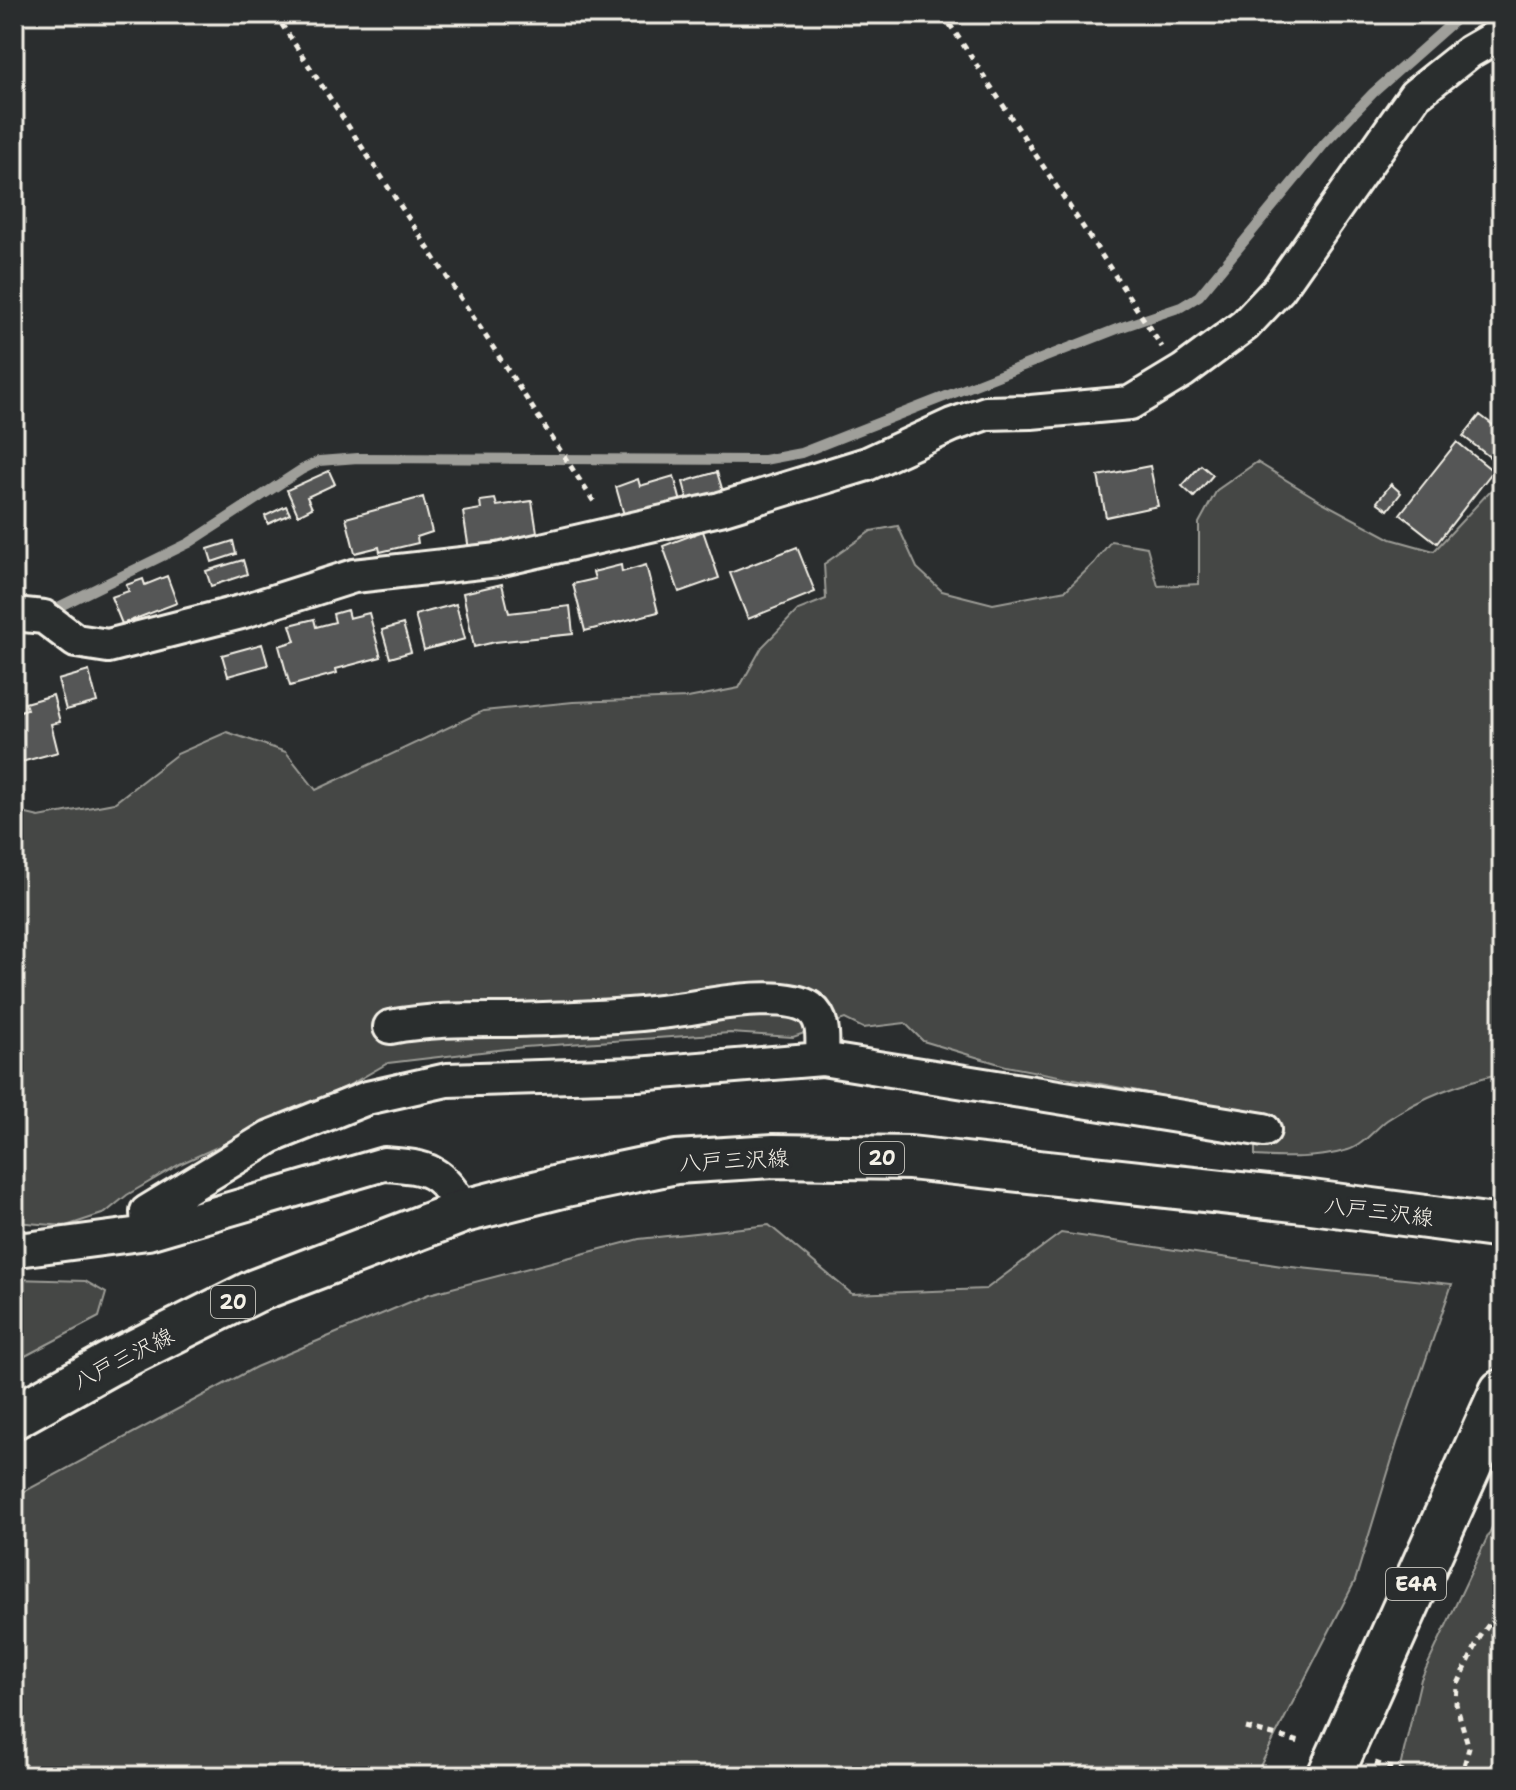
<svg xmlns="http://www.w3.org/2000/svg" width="1516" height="1790" font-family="'Shantell Sans','Klee One',sans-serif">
<rect width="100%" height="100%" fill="#2a2d2e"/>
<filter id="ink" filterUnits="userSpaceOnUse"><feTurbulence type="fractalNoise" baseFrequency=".0125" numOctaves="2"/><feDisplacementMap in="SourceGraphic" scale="16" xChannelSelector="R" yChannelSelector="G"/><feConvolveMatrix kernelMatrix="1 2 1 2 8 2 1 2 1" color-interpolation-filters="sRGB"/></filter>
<g filter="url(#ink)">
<path fill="#444645" stroke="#9c9c96" stroke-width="2" d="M1257 462 1322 502 1391 539 1434 551 1502 478V1073C1460 1083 1423 1096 1387 1120 1375 1129 1362 1146 1348 1150 1318 1159 1285 1158 1255 1156V1113L1006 1066 923 1041 905 1023 863 1028 845 1019 793 1037 730 1033 524 1047 388 1063 330 1096 180 1164 127 1195 105 1213 66 1226 14 1222V811L39 817 114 803 177 754 227 732 286 752 316 790 483 711 573 702 688 698 739 688 762 647 798 610 826 599 824 564 871 531 898 526 917 568 942 591 993 604 1066 590 1094 563 1111 541 1147 547 1158 586 1199 584V523L1217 490Z
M769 1225 852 1294 986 1289 1061 1233 1282 1266 1452 1284 1397 1443 1355 1581 1255 1776H14V1497L256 1367 429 1294 639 1239Z
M14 1279 85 1281 106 1293 99 1317 14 1362Z
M1502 1506V1776H1398L1421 1679Z"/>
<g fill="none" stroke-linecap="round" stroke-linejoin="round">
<path stroke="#9f9f9a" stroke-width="10" d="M46 613 189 543 301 470 319 461 358 458 764 460 801 453 1122 327 1181 307 1199 296 1325 143 1373 93 1462 14"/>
</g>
<path fill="#555756" stroke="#f4f1e8" stroke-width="2" d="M1480 415 1502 432 1501 466 1463 436Z
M1457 442 1493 471 1437 543 1400 514Z
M1201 465 1213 475 1194 497 1182 486Z
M1150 466 1158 506 1106 517 1098 476Z
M329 471 335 484 307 497 312 508 298 515 287 490Z
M717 472 724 495 689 504 683 482Z
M674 476 682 506 626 522 616 487 638 479 640 486Z
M1391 484 1401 493 1388 510 1377 502Z
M423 497 432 532 417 537 418 543 380 552 379 547 355 553 346 518Z
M495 499 497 506 532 501 539 545 470 556 463 512 481 509 480 501Z
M286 506 290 514 268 524 265 516Z
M703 531 719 578 679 592 663 546Z
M233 541 236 554 212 562 208 549Z
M797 547 815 592 748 619 730 573Z
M243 560 247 574 211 586 206 571Z
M621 565 622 572 646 565 658 612 585 631 573 584 595 579 593 572Z
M167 576 177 603 122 624 111 597 129 591 126 585 143 579 145 585Z
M502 584 509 613 570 606 573 634 495 642 474 647 463 593Z
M456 604 465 639 424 650 415 615Z
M347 610 349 618 369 613 381 657 336 669 337 673 290 686 279 646 295 641 290 625 314 619 316 627 335 622 333 614Z
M403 624 411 652 390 658 382 630Z
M262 644 268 665 228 676 222 655Z
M89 671 97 702 66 710 58 680Z
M53 695 60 722 51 724 58 752 14 764V724L19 722 16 712 27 709 25 703Z"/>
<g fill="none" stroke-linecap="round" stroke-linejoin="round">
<g stroke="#f4f1e8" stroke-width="38">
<path id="minor" d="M14 614 44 617 76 641 108 646 241 612 354 576 498 560 720 509 867 464 952 425 986 413 1031 412 1130 403 1183 371 1245 325 1279 289 1415 95 1469 52 1502 33
M390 1027C431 1019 471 1020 512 1020 577 1018 644 1017 708 1005 732 1001 789 993 810 1008 826 1020 822 1042 822 1059
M148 1233 147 1212 270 1137 367 1098 447 1080 637 1074 822 1059 1264 1130
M14 1247 26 1249 148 1233 384 1164C430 1167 440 1170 464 1211"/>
</g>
<g stroke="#f4f1e8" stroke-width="48">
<path id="major" d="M14 1417 109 1364 255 1291 464 1211 566 1185 676 1162 774 1156 910 1158 1304 1201 1502 1227"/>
</g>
<g stroke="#f4f1e8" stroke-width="50">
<path id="highway" d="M1330 1776 1502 1392"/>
</g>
<path stroke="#f4f1e8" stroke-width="5" stroke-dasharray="6 6" stroke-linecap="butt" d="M275 14 596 505
M943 14 1162 347
M1246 1728 1304 1743
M1375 1763 1416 1776
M1461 1776 1469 1748 1456 1704 1457 1686 1480 1637 1502 1606"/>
<use href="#minor" stroke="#2a2d2e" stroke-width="32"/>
<use href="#major" stroke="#2a2d2e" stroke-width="42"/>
<use href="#highway" stroke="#2a2d2e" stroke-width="44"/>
</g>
</g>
<g text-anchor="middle" stroke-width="7" stroke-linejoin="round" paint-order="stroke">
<g fill="#2a2d2e" stroke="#b7b6b0" stroke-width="2">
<rect x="860" y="1142" width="44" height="32" rx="6"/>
<rect x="211" y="1286" width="44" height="32" rx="6"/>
<rect x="1386" y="1568" width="60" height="32" rx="6"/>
</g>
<g font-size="20" font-weight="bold" fill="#f4f1e8">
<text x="882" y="1165">20</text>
<text x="233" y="1309">20</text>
<text x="1416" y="1591">E4A</text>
</g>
<g font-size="22" fill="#f4f1e8" stroke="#2a2d2e">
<text transform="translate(734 1160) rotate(-3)" y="8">八戸三沢線</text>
<text transform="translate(1379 1211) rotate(7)" y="8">八戸三沢線</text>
<text transform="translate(123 1358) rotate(-27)" y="8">八戸三沢線</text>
</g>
</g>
<rect width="1516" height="1790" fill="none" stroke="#2a2d2e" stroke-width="48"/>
<rect x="24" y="24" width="1468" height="1742" fill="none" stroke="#f4f1e8" stroke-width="3" filter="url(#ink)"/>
</svg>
